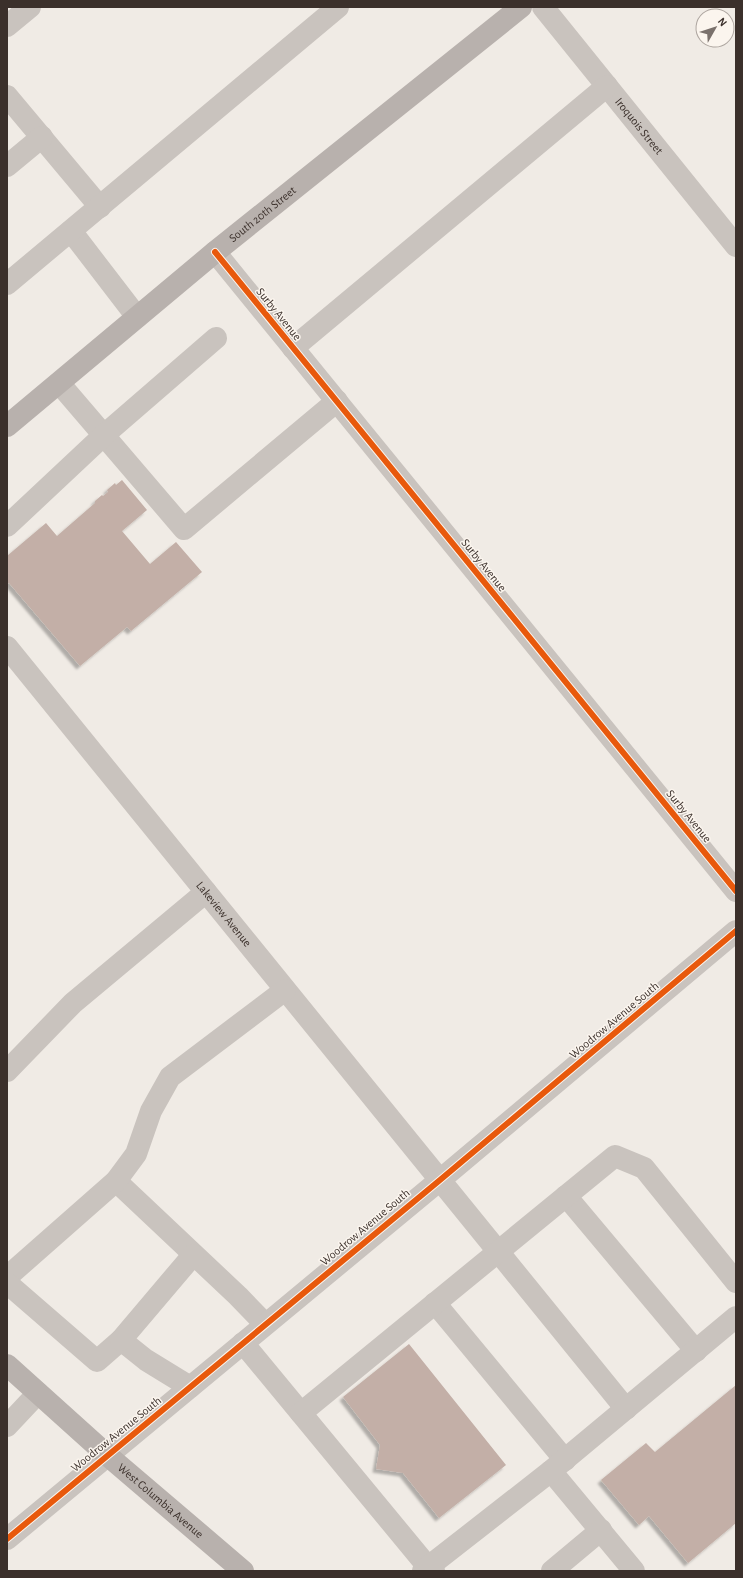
<svg xmlns="http://www.w3.org/2000/svg" width="743" height="1578" font-family="'Alegreya Sans',sans-serif">
<defs>
<filter id="shadow"><feDropShadow dx="-3.5" dy="3.5" stdDeviation="1" flood-color="#0004"/></filter>
</defs>
<rect width="100%" height="100%" fill="#f0ebe5"/>
<path fill="#c3afa7" filter="url(#shadow)" d="M122 480 147 510 122 531 150 564 176 542 202 572 131 631 127 627 80 666 9 583 7 584V556L46 523 57 536 95 503V501L102 495 103 496 108 492 107 490 115 483 116 485Z
M409 1344 506 1465 439 1518 403 1473 376 1469 380 1445 343 1397Z
M736 1385V1523L688 1563 649 1516 639 1525 601 1480 646 1443 655 1452Z"/>
<g fill="none" stroke-linecap="round" stroke-linejoin="round">
<g stroke="#c9c3be" stroke-width="22">
<path id="s1" d="M543 7 736 246"/>
<path d="M7 26 30 7"/>
<path d="M7 96 100 207"/>
<path d="M7 166 42 137"/>
<path d="M71 231 137 317"/>
<path d="M215 252 736 891"/>
<path d="M7 284 338 7"/>
<path d="M293 348 607 86"/>
<path d="M59 383 184 529 337 401"/>
<path d="M7 526 104 435 216 338"/>
<path id="s2" d="M7 647 626 1409"/>
<path d="M7 1071 73 1003 206 892"/>
<path d="M116 1181 238 1296 265 1324"/>
<path d="M566 1196 696 1351"/>
<path d="M7 1277 116 1181 136 1154 151 1111 170 1077 285 990"/>
<path d="M7 1283 97 1361 121 1340 146 1360 190 1387"/>
<path d="M435 1303 565 1460"/>
<path d="M121 1340 193 1255"/>
<path d="M243 1343 428 1567 434 1571"/>
<path d="M301 1413 615 1156 644 1168 736 1282"/>
<path d="M7 1426 38 1393"/>
<path d="M551 1471 634 1571"/>
<path d="M7 1539 440 1180 736 931"/>
<path d="M423 1571 551 1471 736 1317"/>
<path d="M552 1571 601 1530"/>
</g>
<g stroke="#b8b1ad" stroke-width="22">
<path id="s3" d="M7 426 215 252 521 7"/>
<path id="s4" d="M7 1365 107 1455 243 1571"/>
</g>
<g stroke="#fbf5ee" stroke-width="8">
<path id="cycleway" d="M215 252 736 891
M7 1539 440 1180 736 931"/>
</g>
<use href="#cycleway" stroke="#e8590c" stroke-width="6"/>
</g>
<g text-anchor="middle" stroke-width="3" stroke-linejoin="round" paint-order="stroke">
<g font-size="12" fill="#3b302b" stroke="#fbf5ee">
<text dy="4" stroke="none"><textPath href="#s1" startOffset="153">Iroquois Street</textPath></text>
<text dy="4" stroke="none"><textPath href="#s3" startOffset="332">South 20th Street</textPath></text>
<text transform="translate(279 314) rotate(51)" y="4">Surby Avenue</text>
<text transform="translate(484 565) rotate(51)" y="4">Surby Avenue</text>
<text transform="translate(689 816) rotate(51)" y="4">Surby Avenue</text>
<text dy="4" stroke="none"><textPath href="#s2" startOffset="344">Lakeview Avenue</textPath></text>
<text transform="translate(614 1020) rotate(-40)" y="4">Woodrow Avenue South</text>
<text transform="translate(365 1227) rotate(-40)" y="4">Woodrow Avenue South</text>
<text transform="translate(116 1434) rotate(-39)" y="4">Woodrow Avenue South</text>
<text dy="4" stroke="none"><textPath href="#s4" startOffset="205">West Columbia Avenue</textPath></text>
</g>
</g>
<rect width="743" height="1578" fill="none" stroke="#3b302b" stroke-width="16"/>
<g transform="translate(715 28) rotate(51)"><circle r="19" fill="#fbf5ee" stroke="#aea6a0"/>
<path d="M0-3L7 15L0 10L-7 15Z" fill="#7a716c"/>
<text y="-6" font-size="11" font-weight="bold" text-anchor="middle" fill="#3b302b">N</text>
</g>
</svg>
